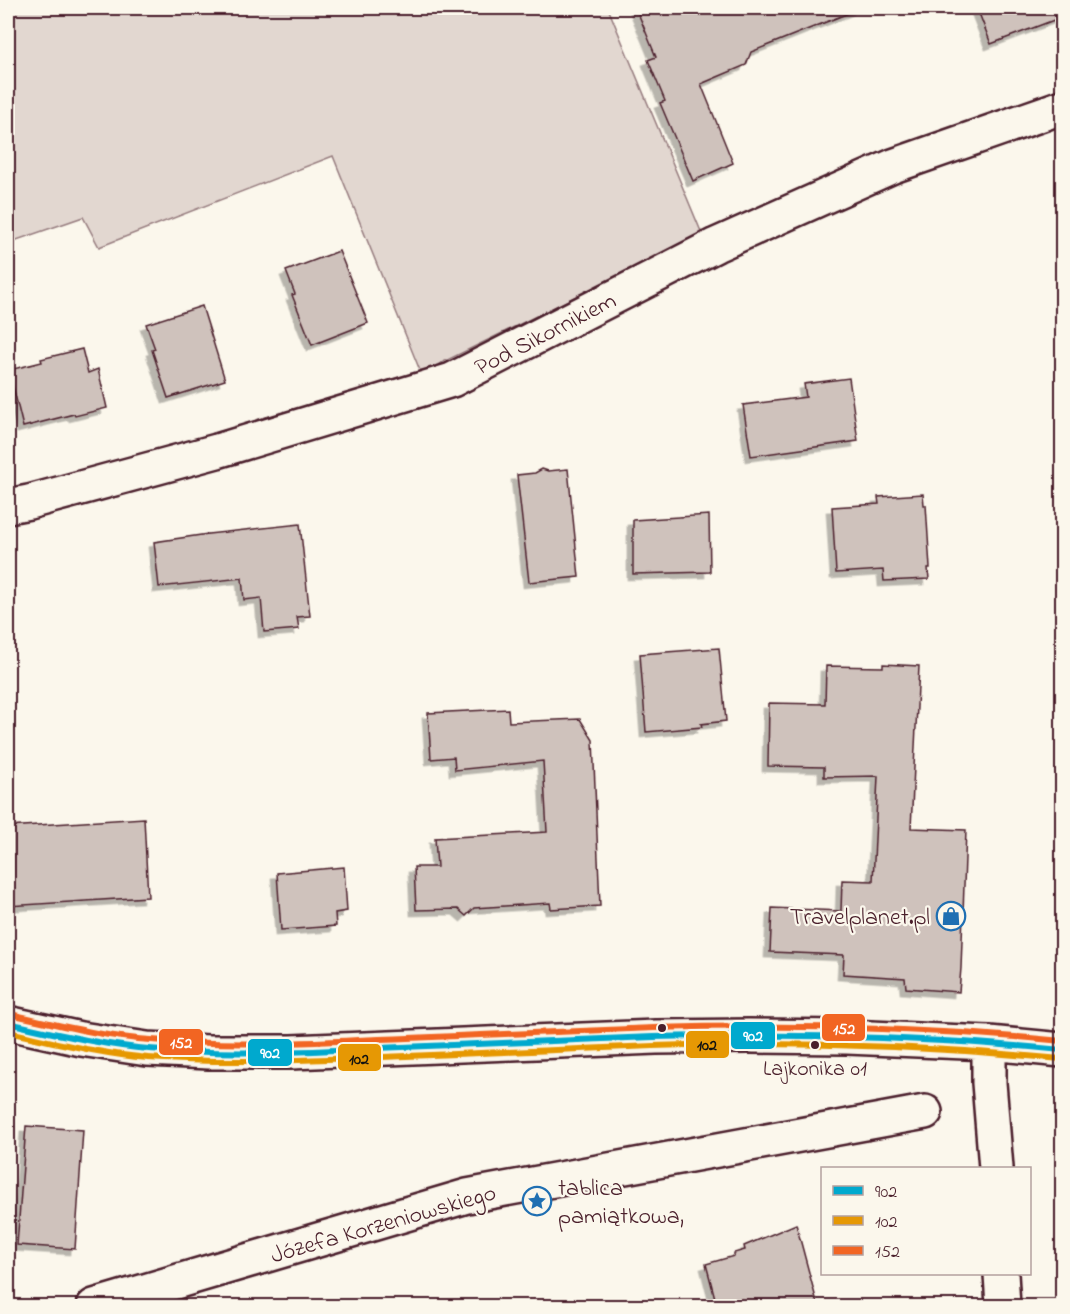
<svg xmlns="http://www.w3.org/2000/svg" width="1070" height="1314" font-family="'Indie Flower',sans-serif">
<defs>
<filter id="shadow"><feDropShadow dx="-5.5" dy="5.5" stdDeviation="0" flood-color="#0004"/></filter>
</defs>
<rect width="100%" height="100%" fill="#fbf7ec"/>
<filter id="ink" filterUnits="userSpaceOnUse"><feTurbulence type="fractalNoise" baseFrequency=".0167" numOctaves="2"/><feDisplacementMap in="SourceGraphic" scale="12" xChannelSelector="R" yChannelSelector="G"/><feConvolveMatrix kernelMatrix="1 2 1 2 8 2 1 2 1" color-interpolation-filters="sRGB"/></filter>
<g filter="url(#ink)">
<path fill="#e2d7d0" stroke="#967b7e" stroke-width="1.5" d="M8 8H608L702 234 421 373 333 156 99 247 83 217 8 243Z"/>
<path fill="#cfc2bc" stroke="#4a1f2b" stroke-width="1.5" filter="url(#shadow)" d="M636 8H858L859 9 751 52 746 65 701 84 733 163 693 181 660 103 665 101 648 60 656 57Z
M977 8H1062V17L991 44Z
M339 251 368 323 312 345 292 295 295 294 286 271Z
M202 306 225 380 168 398 152 350 155 349 146 324Z
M82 349 88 373 98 369 107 408 75 416 74 414 23 427 9 370 42 362 41 359Z
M849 378 858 441 751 456 743 405 806 397 804 384Z
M542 469 548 471 568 469 579 577 529 582 517 475 535 473Z
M923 494 924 505H926L930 568H928L929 579 884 581 883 570 836 573 832 507 879 504 878 497Z
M709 515 710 572 633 574V520Z
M300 524 310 616 297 617 299 629 264 632 261 598 244 600 242 578 159 587 154 542 208 534Z
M719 648 726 721 701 724 702 727 646 732 640 654Z
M883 664 919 666 911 828 966 830 961 968 959 992 906 988 905 978 843 974 844 955 770 952 772 908 841 911 842 880 873 881 878 776 824 777V767L768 766 769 703 825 704 826 666 883 667Z
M508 709 509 722 580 719 593 740 600 906 551 909 550 903 474 908 466 916 458 909 416 910 414 867H437L435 838 547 832 543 761 455 770 454 757 431 759 428 713Z
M144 818 148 897 8 906V827Z
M344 867 347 911 335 913 336 926 281 930 277 873Z
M26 1126 83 1130 75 1249 17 1245Z
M796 1224 818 1306H717L706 1264 734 1256V1253L745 1250 744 1246Z"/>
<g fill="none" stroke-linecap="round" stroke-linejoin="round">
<g stroke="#4a1f2b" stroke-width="38">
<path id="minor" d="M8 506 29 502 217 451 452 380 716 245 893 166 1062 107
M8 1023 81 1039 147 1049 209 1052H291L656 1037 749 1036 847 1037 989 1043 1062 1050
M989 1043V1083L996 1168
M1001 1274 1003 1306
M94 1306 467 1196 925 1112"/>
</g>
<use href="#minor" stroke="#fbf7ec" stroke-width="33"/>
<g stroke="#fbf7ec" stroke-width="10">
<path id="bus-1" d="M8 1023C54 1033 101 1045 149 1049 225 1055 301 1052 377 1048 469 1045 561 1040 653 1037 789 1033 927 1037 1062 1050"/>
</g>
<g stroke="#fbf7ec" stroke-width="10">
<path id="bus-2" d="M8 1032C54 1042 101 1054 148 1058 226 1064 304 1060 382 1057 472 1054 562 1049 653 1046 789 1041 926 1046 1061 1059"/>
</g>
<g stroke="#fbf7ec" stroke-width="10">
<path id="bus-3" d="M10 1014C56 1024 103 1037 151 1040 227 1046 303 1043 379 1039 471 1036 563 1031 654 1028 790 1024 927 1028 1062 1041"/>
</g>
<use href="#bus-1" stroke="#00a9ce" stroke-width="6"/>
<use href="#bus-2" stroke="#e69804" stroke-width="6"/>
<use href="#bus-3" stroke="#f26522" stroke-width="6"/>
</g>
</g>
<defs>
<g id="shop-ring" transform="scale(1.5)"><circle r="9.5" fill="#fbf7ec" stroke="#1f6fb2" stroke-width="1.5"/><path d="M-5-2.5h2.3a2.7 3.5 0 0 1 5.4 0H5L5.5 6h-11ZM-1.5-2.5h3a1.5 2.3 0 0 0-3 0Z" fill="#1f6fb2"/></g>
<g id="sight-ring" transform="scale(1.5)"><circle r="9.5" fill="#fbf7ec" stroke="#1f6fb2" stroke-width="1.5"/><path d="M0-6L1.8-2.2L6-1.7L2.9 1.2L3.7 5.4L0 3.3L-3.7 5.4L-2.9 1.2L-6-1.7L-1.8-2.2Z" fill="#1f6fb2"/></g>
</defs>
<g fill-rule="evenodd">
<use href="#shop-ring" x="951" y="916"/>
<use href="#sight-ring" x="537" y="1201"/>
</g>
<g fill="#4a1f2b" stroke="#fbf7ec" stroke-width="2">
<circle cx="662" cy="1028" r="5"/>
<circle cx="815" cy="1045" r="5"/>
</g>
<g text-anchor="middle" stroke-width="4.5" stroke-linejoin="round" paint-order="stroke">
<g font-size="22" fill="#4a1f2b" stroke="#fbf7ec">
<text x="815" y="1075">Lajkonika 01</text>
</g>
<g font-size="24" fill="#4a1f2b" stroke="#fbf7ec">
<text transform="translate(545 333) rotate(-27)" y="8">Pod Sikornikiem</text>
<text transform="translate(383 1223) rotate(-16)" y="8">Józefa Korzeniowskiego</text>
</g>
<g font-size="24" fill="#4a1f2b" stroke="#fbf7ec" text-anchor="end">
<text x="930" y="924">Travelplanet.pl</text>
<text x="558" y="1195" text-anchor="start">tablica<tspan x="558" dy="28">pamiątkowa,</tspan></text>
</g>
</g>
<g stroke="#fbf7ec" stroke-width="2">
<rect x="821" y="1013" width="45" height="29" rx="6" fill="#f26522"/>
<rect x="730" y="1021" width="46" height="29" rx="6" fill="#00a9ce"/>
<rect x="158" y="1028" width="46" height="28" rx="6" fill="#f26522"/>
<rect x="685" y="1030" width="45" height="29" rx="6" fill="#e69804"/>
<rect x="247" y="1038" width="46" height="29" rx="6" fill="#00a9ce"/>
<rect x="337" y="1043" width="45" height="29" rx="6" fill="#e69804"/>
</g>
<g font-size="16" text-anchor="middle" font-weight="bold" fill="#fff">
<text x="844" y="1034">152</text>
<text x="753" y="1041">902</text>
<text x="181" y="1048">152</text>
<text x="270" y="1058">902</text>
</g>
<g font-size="16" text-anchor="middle" font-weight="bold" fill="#111">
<text x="707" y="1050">102</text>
<text x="359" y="1064">102</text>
</g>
<rect width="1070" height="1314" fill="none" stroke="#fbf7ec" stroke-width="30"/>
<rect x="15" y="15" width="1040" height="1284" fill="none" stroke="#4a1f2b" stroke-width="2" filter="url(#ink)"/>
<rect x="821" y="1167" width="210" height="108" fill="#fbf7ec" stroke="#b4a19f" stroke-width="1.5"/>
<rect x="833" y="1186" width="30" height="9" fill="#00a9ce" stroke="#b4a19f" stroke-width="1.5"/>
<text x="875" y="1197" font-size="18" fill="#4a1f2b">902</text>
<rect x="833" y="1216" width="30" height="9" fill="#e69804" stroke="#b4a19f" stroke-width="1.5"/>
<text x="875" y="1227" font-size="18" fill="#4a1f2b">102</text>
<rect x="833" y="1246" width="30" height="9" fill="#f26522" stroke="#b4a19f" stroke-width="1.5"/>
<text x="875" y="1257" font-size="18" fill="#4a1f2b">152</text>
</svg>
